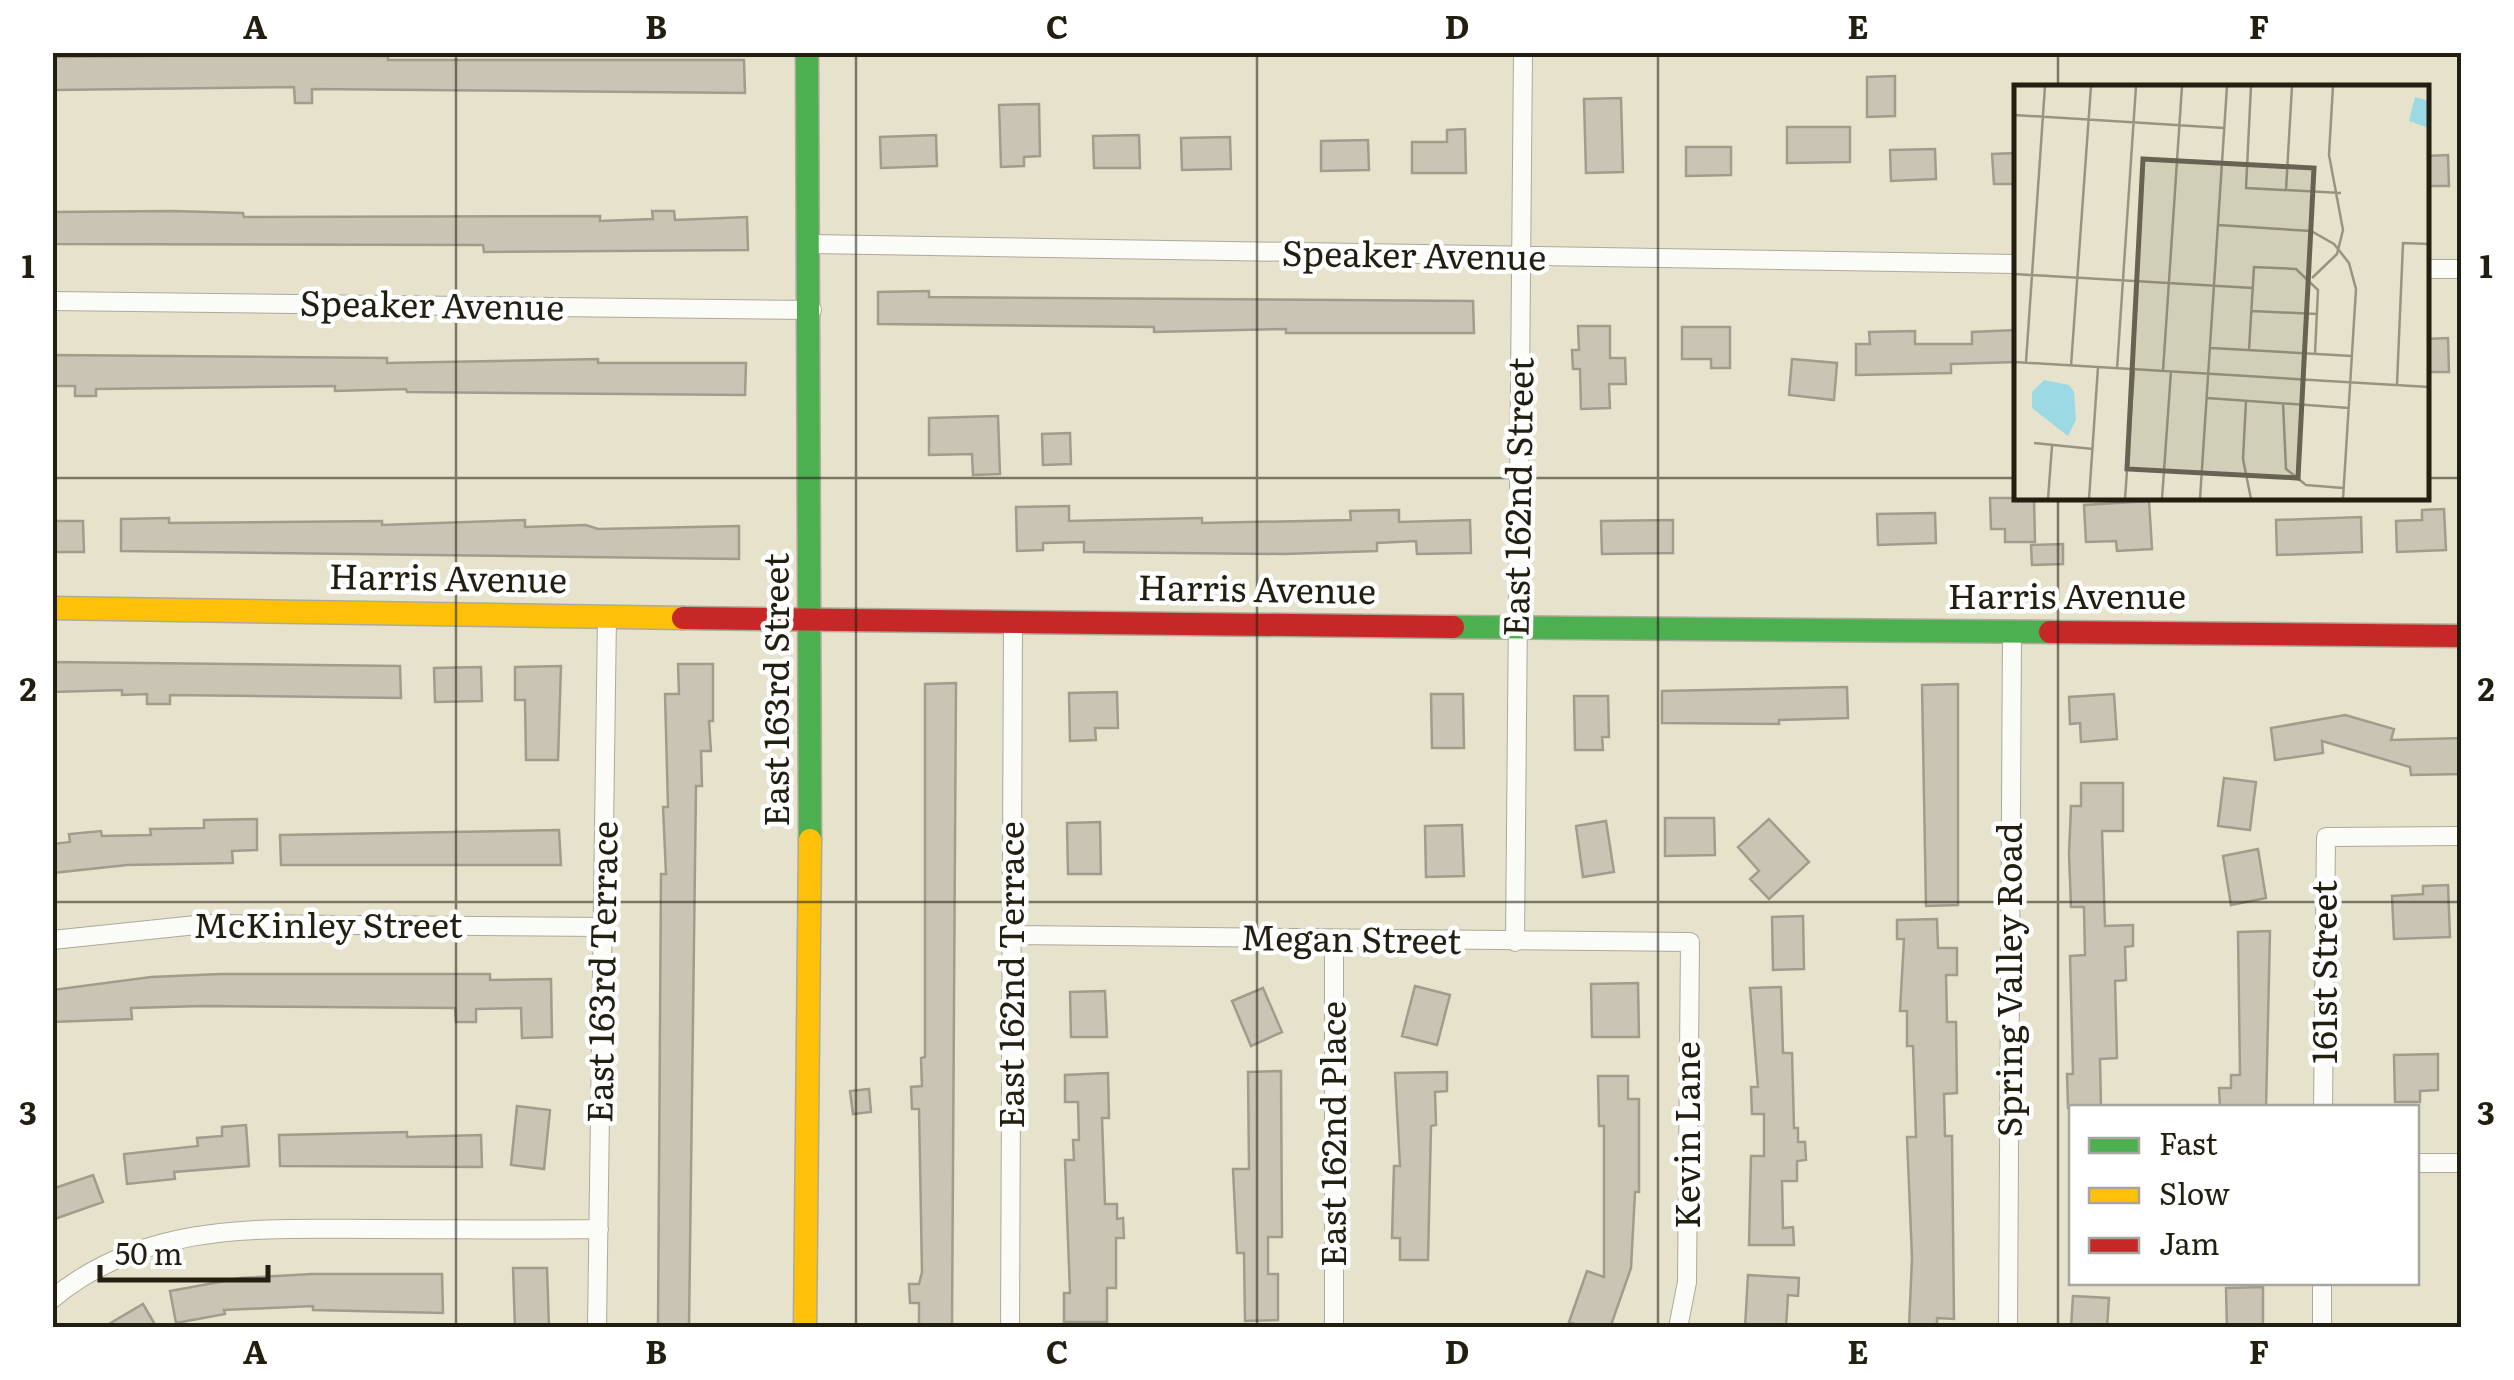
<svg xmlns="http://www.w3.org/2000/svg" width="2514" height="1380" font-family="Literata,serif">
<rect width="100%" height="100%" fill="#e6e2cc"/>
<path fill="#cac4b4" stroke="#a19c8c" stroke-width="2.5" d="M247 55 388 56V60H744L745 93 312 89V103H295L294 87 54 90 55 57Z
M1895 76V116L1867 117V77Z
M1621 98 1623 172 1586 173 1584 99Z
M1039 104 1040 156 1024 157V166L1001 167 999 105Z
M1787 127H1850V162L1787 163Z
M1465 129 1466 173H1412V142H1447V130Z
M936 135 937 166 881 168 880 137Z
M1139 135 1140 168H1094L1093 136Z
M1230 137 1231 169 1182 170 1181 138Z
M1368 140 1369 170 1321 171V141Z
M1686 147H1731V175L1686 176Z
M1935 149 1936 179 1891 181 1890 150Z
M2016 153V184H1994L1992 154Z
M2448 155 2449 186H2426V156Z
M172 211 243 213 244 217 600 216V221L653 219 652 211H674L675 220 747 217 748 250 484 252 483 245 52 244V212Z
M929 291V297L1473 301 1474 333H1286V329L1154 332V327L878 324V292Z
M1578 326H1610V358H1625L1626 384H1609L1610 408 1581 409 1580 369H1573L1572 350H1579Z
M1682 327H1730V368H1711V359H1682Z
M2016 330V362L1951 364V373L1856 375V344H1870L1869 332 1915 331V344H1972V332Z
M2448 338 2449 372H2426V339Z
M52 355 387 358V363L598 359V363H746L745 395 407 392 406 389 335 391V386L96 389V396H75V386H52Z
M1792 359 1837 363 1834 400 1789 395Z
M998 416 1000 474 973 475 972 454 929 455V418Z
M1070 433 1071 464 1043 465 1042 434Z
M1990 498H2034L2035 542H2005V529H1991Z
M2149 501 2152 549 2117 551 2116 541 2086 542 2084 505Z
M1069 506V521L1202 518V523L1351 520 1350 511 1399 510V522L1470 520 1471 553 1417 554 1416 541 1377 543V551L1284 554 1084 552V542L1043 543V550L1017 551 1016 507Z
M2444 509 2446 550 2397 552 2396 521 2422 520V510Z
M1935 513 1936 543 1878 545 1877 514Z
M2361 517 2362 552 2277 555 2276 520Z
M169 518V523L382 521V525L525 520V527L586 525 598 529 739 526V559L121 551V519Z
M1673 520V553L1602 554 1601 521Z
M52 521H83L84 552H52Z
M2063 544V564L2032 565 2031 545Z
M52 662 400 666 401 698 170 695V704H147V694L122 695V690L52 692Z
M678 664H713V721H709L711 751H701L702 786H696L689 1328H658L661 874H666L663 807H668L665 694H679Z
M561 666 558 760H526L525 700H515V667Z
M481 667 482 701 435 702 434 668Z
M956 683 952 1325 919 1326V1303H910L909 1284H919L922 1272 919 1109H912L911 1087 922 1086 921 1058 925 1057V684Z
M1958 684V905L1926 906 1922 685Z
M1847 687 1848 718 1779 720V724L1662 723V691Z
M1117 692 1118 728H1095L1096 740 1070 741 1069 693Z
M1431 694H1463L1464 748H1432Z
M2114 694 2117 739 2081 742 2080 723 2070 724 2069 697Z
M1574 696H1608L1609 737H1602L1603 750H1575Z
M2345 715 2394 729 2391 740 2462 738V774L2411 775 2410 767 2322 741 2323 753 2275 760 2271 728Z
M2224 778 2256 782 2250 830 2218 826Z
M2081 783H2123V831H2102L2105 926 2133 925V946L2125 947 2126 980 2115 981 2117 1058 2100 1059 2101 1108H2068L2067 1074H2073L2070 956 2085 955 2084 907H2071L2069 854 2071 806H2081Z
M1665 818H1714L1715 855 1665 856Z
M257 819V850L232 851 233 863 127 865 52 873V844L70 842 69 834 101 831 102 836 151 835 150 829 204 828V820Z
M1769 819 1809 862 1769 899 1750 879 1759 871 1738 847Z
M1606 821 1614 872 1583 877 1576 826Z
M1100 822 1101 874H1068L1067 823Z
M1462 825 1464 876 1426 877 1425 826Z
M559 830 561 865H281L280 835Z
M2258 849 2266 898 2231 905 2223 856Z
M2448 885 2450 937 2394 939 2392 896 2423 894V886Z
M1803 916 1804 969 1773 970 1772 917Z
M1937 919 1938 948H1957V975H1946L1947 1022H1956L1957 1093 1944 1094 1945 1136H1952L1954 1319 1937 1318V1328H1909L1912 1258 1907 1137H1916L1913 1046H1907V1011H1900L1904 939H1897V920Z
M2270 931 2266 1108 2220 1106 2219 1088H2231V1075H2240L2238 932Z
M221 974H490V980L551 979 552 1037 522 1038 521 1008 476 1009V1022H456L455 1008 203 1006 131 1008 132 1019 52 1022V990L151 977Z
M1638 983 1639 1037H1592L1591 984Z
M1415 986 1450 995 1437 1045 1402 1036Z
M1781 987 1783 1053H1792L1794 1128H1798V1142H1805L1806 1160 1797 1161V1181H1782L1783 1228 1793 1227 1794 1245H1749L1751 1156H1764V1114H1752L1751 1087H1758L1750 988Z
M1263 988 1282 1032 1251 1046 1232 1001Z
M1105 991 1107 1037H1071L1070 992Z
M2438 1054V1090L2420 1091V1102H2395L2394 1055Z
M1281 1071 1282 1237H1268V1274H1278V1320L1245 1321 1244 1253H1237L1233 1169H1249L1248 1072Z
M1447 1072V1091L1435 1092 1436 1125 1431 1126 1428 1260H1400V1238H1392L1394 1166H1400L1395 1073Z
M1108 1073 1109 1118H1102L1105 1204H1117V1219L1123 1218 1124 1238H1116V1288H1107V1322H1064V1293H1070L1065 1160H1074L1073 1140H1079L1078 1102H1065V1075Z
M1598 1076H1628V1099H1639V1192H1635L1631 1268 1610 1328H1585L1569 1322 1587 1271 1604 1277V1126H1599Z
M869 1089 871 1112 853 1114 850 1091Z
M517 1106 550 1110 544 1169 511 1165Z
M246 1125 249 1166 174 1172 175 1179 127 1184 124 1154 198 1146 197 1138 222 1136V1127Z
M407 1132V1137L481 1135 482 1167 280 1166 279 1135Z
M93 1175 103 1202 52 1220V1189Z
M513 1268H547L549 1328H515Z
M312 1274H442L443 1313 313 1310V1306L224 1310 225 1314 176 1323 170 1291 241 1278Z
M1748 1275 1799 1278 1798 1296 1788 1295 1786 1328H1745Z
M2263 1287V1328H2227L2226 1288Z
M2073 1296 2109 1298 2107 1328H2071Z
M143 1304 157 1328H102Z"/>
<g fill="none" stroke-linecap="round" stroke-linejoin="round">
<g stroke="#adaa9a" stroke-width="20">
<path id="street" d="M811 244 2016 264
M2426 269H2462
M52 301 812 310
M1012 935 1690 942 1687 1282 1678 1328
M52 940 206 924 604 927
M1515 942 1523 52
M2323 1108 2326 837 2462 836
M2416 1163H2462
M52 1299C147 1220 262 1229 378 1229 452 1229 525 1230 599 1229
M597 1328 607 616
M1010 1328 1013 623
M1334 1328V940
M2008 1328 2012 632
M2322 1328V1282"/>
</g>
<g stroke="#adaa9a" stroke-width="25">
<path id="fast" d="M807 52 810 840
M1453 627 2050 632"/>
</g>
<g stroke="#adaa9a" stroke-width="25">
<path id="slow" d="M52 608 683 618
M805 1328 810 840"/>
</g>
<g stroke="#adaa9a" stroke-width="25">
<path id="jam" d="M683 618 1453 627
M2050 632 2462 636"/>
</g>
<use href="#street" stroke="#fbfbf7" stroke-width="18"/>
<use href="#fast" stroke="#4caf50" stroke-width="22"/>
<use href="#slow" stroke="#ffc107" stroke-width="22"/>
<use href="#jam" stroke="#c62828" stroke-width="22"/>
</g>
<path fill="none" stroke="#221f11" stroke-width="2.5" stroke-opacity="0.55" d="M456 52V1328M856 52V1328M1257 52V1328M1658 52V1328M2058 52V88M52 478H2016M2426 478H2462M2058 498V1328M52 902H2462"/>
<g text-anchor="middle" stroke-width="9" stroke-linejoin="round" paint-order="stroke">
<g font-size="35" fill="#221f11" stroke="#fff">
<text transform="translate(1414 256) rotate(1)" y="12">Speaker Avenue</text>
<text transform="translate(432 306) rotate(1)" y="12">Speaker Avenue</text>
<text transform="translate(1519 497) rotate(-89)" y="12">East 162nd Street</text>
<text transform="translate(448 579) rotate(1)" y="12">Harris Avenue</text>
<text transform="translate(1257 590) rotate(1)" y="12">Harris Avenue</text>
<text x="2067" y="609">Harris Avenue</text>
<text transform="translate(777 690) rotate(-90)" y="12">East 163rd Street</text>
<text x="328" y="938">McKinley Street</text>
<text transform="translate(1351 940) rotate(1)" y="12">Megan Street</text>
<text transform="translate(603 972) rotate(-89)" y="12">East 163rd Terrace</text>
<text transform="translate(2325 972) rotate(-90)" y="12">161st Street</text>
<text transform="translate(1012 975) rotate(-90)" y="12">East 162nd Terrace</text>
<text transform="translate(2010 980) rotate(-90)" y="12">Spring Valley Road</text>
<text transform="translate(1334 1134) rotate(-90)" y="12">East 162nd Place</text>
<text transform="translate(1688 1135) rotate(-90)" y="12">Kevin Lane</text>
</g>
</g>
<g transform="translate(2014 85)">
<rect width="415" height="415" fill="#e6e2cc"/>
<path d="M401 12 415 16V43L395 36ZM30 295 55 300 60 307 62 335 54 351 18 323V307Z" fill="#9bd9e5"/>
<path fill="none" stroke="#989481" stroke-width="2.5" d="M237 1 232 103 327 108M0 30 210 43M272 105 278 1M204 140 297 146 320 159 335 178 342 204 329 414M0 189 239 203M298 193 323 169 329 145 315 70 319 1M238 226 303 229M197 263 338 271M235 265 240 182 282 184 304 205 301 269M0 277 415 302M12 277 31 1M57 281 77 1M103 284 122 1M149 286 168 1M383 299 389 158 415 159M193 313 335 323M232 316 229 374 237 414M269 318 272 384 292 400 329 403M20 358 79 364M34 414 38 361M75 414 84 282M111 414 120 285M148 414 157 286M186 414 213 1"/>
<path fill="#676352" fill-opacity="0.15" stroke="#676352" stroke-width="5" d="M129 74 300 83 284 393 113 384Z"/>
<rect width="415" height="415" fill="none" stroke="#221f11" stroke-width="5"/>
</g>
<rect width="2514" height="1380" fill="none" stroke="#ffffff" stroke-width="110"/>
<rect x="2069" y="1105" width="350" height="180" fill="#ffffff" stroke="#a7a5a0" stroke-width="2.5"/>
<rect x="2089" y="1138" width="50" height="15" fill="#4caf50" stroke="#a7a5a0" stroke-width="2.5"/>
<text x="2159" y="1155" font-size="30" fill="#221f11">Fast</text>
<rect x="2089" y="1188" width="50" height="15" fill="#ffc107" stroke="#a7a5a0" stroke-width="2.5"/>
<text x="2159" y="1205" font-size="30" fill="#221f11">Slow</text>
<rect x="2089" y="1238" width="50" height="15" fill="#c62828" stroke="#a7a5a0" stroke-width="2.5"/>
<text x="2159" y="1255" font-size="30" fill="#221f11">Jam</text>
<path d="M100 1265v15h168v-15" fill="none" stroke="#221f11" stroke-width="5"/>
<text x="115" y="1265" font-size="30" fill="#221f11" stroke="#ffffff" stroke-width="8" paint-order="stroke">50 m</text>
<rect x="55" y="55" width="2404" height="1270" fill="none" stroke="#221f11" stroke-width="4"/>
<g font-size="32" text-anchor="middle" font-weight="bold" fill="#221f11">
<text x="255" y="39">A</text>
<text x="656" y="39">B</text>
<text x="1057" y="39">C</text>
<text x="1457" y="39">D</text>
<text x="1858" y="39">E</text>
<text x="2259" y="39">F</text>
<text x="28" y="278">1</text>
<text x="2486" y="278">1</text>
<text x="28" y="701">2</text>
<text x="2486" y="701">2</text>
<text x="28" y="1125">3</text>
<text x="2486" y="1125">3</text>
<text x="255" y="1364">A</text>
<text x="656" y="1364">B</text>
<text x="1057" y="1364">C</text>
<text x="1457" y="1364">D</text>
<text x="1858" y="1364">E</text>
<text x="2259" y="1364">F</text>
</g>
</svg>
